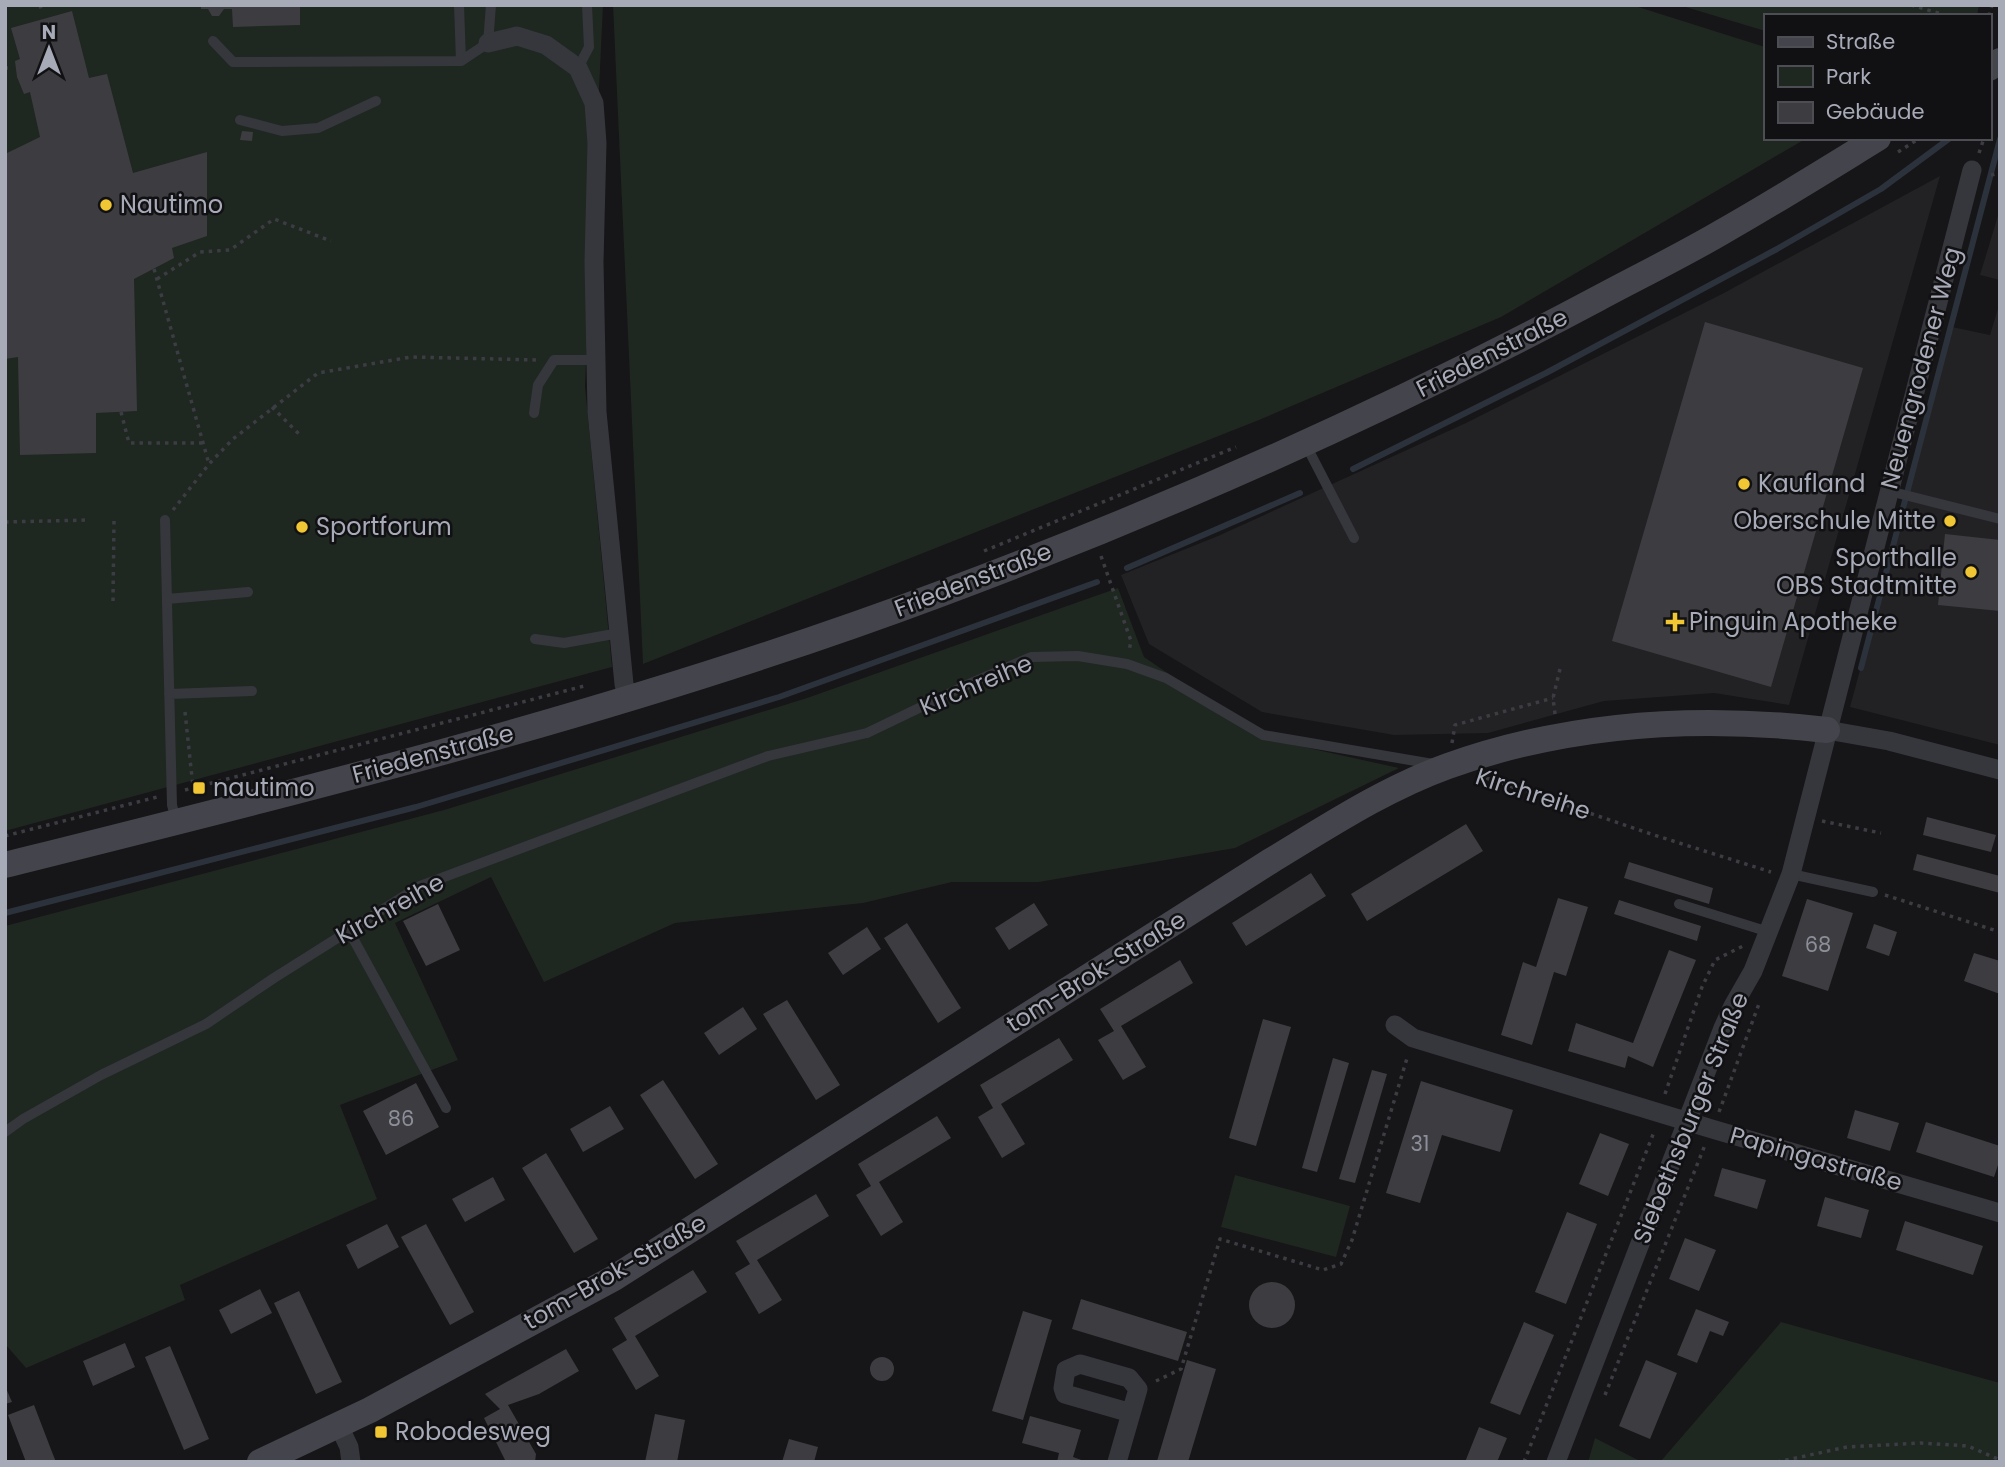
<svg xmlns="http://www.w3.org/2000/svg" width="2005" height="1467" font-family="Poppins,sans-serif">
<rect width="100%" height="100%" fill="#161517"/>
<path fill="#222124" d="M1940 176 1789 705 1714 693 1604 701 1488 733 1394 735 1262 712 1149 644 1121 575 1218 536 1466 423 1722 294Z
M2000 209V280L1980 275Z
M2000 302V745L1850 707 1952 327 1990 335Z"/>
<path fill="#1f2721" d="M5 5H603L585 386 612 667 5 831Z
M613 5H1632L1765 47V138H1807L1501 317 1259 420 643 664Z
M1679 5H1979L1977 16H1765V31Z
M1118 588 1144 657 1263 738 1399 768 1235 848 1039 882H952L863 903 675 923 544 982 491 877 395 923 458 1060 340 1105 377 1199 180 1285 185 1300 26 1368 5 1344V926L444 810 807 698Z
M1235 1175 1350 1206 1336 1257 1221 1227Z
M1781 1322 2000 1383V1462H1660Z
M1595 1438 1642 1462H1588Z"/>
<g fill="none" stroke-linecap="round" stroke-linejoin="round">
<path stroke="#2b323b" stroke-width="6" d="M1353 469 1546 373 1777 249 1881 189 1950 138
M1127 568 1300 493
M1861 668 2000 139
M5 913 416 807 779 697 1097 582"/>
</g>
<path fill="#3d3d41" d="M201 5H300V25L233 27 232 9H224L219 16H212L208 9H201Z
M72 11 89 78 107 74 133 173 207 152V236L172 248 174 258 134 279 137 411 96 413V453L20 455 18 357 5 359V154L40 137 30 92 24 94 17 77 15 61 20 59 11 28Z
M242 131 253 132 252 141 240 140Z
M1705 322 1863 368 1771 687 1612 641Z
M1945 534 2000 540V611L1938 605Z
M1927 817 1996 835 1991 852 1923 835Z
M1466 824 1483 851 1367 921 1351 894Z
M1917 854 2000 876V893L1913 870Z
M1629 862 1713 888 1709 904 1624 878Z
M1311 873 1326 896 1246 946 1232 923Z
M1558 898 1588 907 1566 976 1554 972 1532 1045 1501 1035 1523 962 1536 967Z
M1807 899 1853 913 1828 991 1782 976Z
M1619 900 1701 926 1697 941 1614 914Z
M1034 903 1048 925 1009 950 995 928Z
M438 904 460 950 426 966 403 921Z
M907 923 961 1008 938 1023 884 938Z
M1874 924 1897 932 1889 956 1866 948Z
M867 927 881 949 843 975 828 953Z
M1669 950 1696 960 1653 1067 1628 1056 1625 1068 1568 1051 1576 1023 1633 1043Z
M1974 953 2000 961V994L1964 981Z
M1180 960 1193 983 1121 1026 1146 1067 1123 1080 1098 1040 1114 1031 1100 1009Z
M787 1000 840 1085 816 1100 763 1014Z
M743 1007 757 1029 719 1055 704 1033Z
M1263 1019 1291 1027 1256 1146 1229 1138Z
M1059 1038 1073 1060 1001 1104 1025 1144 1002 1158 978 1117 993 1108 980 1085Z
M1333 1058 1349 1063 1317 1172 1302 1168Z
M1372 1070 1387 1074 1355 1183 1339 1179Z
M663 1080 718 1164 695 1179 640 1095Z
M1421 1081 1513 1110 1500 1152 1442 1135 1420 1203 1386 1193Z
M416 1083 439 1127 386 1155 363 1111Z
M610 1106 624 1129 583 1152 570 1129Z
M1855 1110 1899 1123 1890 1151 1847 1138Z
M937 1116 951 1138 879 1182 903 1222 881 1236 856 1195 871 1186 858 1164Z
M1926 1122 2000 1146V1159L1994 1177 1916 1152Z
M1600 1133 1629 1144 1608 1196 1579 1184Z
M546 1153 598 1239 574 1253 522 1168Z
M1722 1168 1766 1180 1757 1209 1714 1196Z
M493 1177 505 1200 465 1222 452 1199Z
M816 1194 829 1216 757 1260 782 1300 759 1314 735 1273 750 1264 736 1241Z
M1825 1197 1869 1210 1861 1238 1817 1226Z
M1567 1212 1597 1224 1566 1304 1535 1292Z
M1905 1221 1983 1246 1973 1275 1896 1250Z
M387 1224 399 1247 358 1269 346 1245Z
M426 1224 474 1312 450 1325 401 1237Z
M1685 1238 1716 1250 1699 1291 1669 1279Z
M693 1270 707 1292 635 1336 659 1376 636 1390 612 1349 627 1340 614 1318Z
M1249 1305a23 23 0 1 1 46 0a23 23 0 1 1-46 0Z
M260 1289 272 1313 231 1334 219 1310Z
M299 1291 342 1382 316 1394 274 1303Z
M1081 1299 1187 1332 1178 1361 1072 1329Z
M1696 1309 1729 1322 1723 1336 1710 1331 1697 1363 1677 1355Z
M1023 1311 1052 1320 1023 1420 992 1411Z
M1524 1322 1554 1335 1520 1415 1490 1403Z
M125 1343 135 1367 93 1386 83 1361Z
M170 1346 209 1439 184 1450 145 1357Z
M566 1349 579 1371 539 1394 508 1405 536 1454 535 1462H506L484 1418 500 1409 485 1394Z
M870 1369a12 12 0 1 1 24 0a12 12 0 1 1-24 0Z
M1187 1360 1216 1369 1188 1462H1159L1157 1461Z
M1646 1360 1677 1373 1650 1439 1619 1426Z
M5 1386 12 1402 5 1404Z
M34 1405 52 1452 56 1462H26L8 1415Z
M655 1414 685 1420 677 1462H645Z
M1030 1416 1081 1430 1073 1457 1087 1462H1057L1059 1453 1022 1443Z
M1479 1427 1507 1438 1497 1462H1465Z
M789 1439 818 1447 814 1462H782Z"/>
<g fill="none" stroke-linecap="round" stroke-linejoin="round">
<path stroke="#3c3d43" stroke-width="3.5" stroke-dasharray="3.5 5" stroke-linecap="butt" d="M40 5 41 9
M1911 5 1948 16
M1989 16 1992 5
M5 68H8
M1989 92V99
M1898 152 1920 138
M1979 153 1984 138
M1991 175 2000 173
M154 269 209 464
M157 279 200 252 230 250 274 219 331 241
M272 407 300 435
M121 412 129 443H203
M173 510 209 464 233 439 318 373 411 357 538 360
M5 522 90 520
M984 551 1236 447
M1101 556 1131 641 1129 651
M113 601 114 520
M185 712 193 787
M1555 714 1553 698 1560 669
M1452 743 1455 725 1553 698
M1486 778 1654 835 1771 872
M185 790 584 686
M1822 821 1881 833
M5 836 157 797
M1885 895 2000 932
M1665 1094 1702 987 1715 960 1743 946
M1719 1112 1760 1001
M1156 1381 1181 1369 1220 1239 1323 1270 1341 1264 1352 1240 1408 1055
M1605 1395 1705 1145
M1524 1462 1654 1132
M1777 1462 1847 1447 1921 1443 1968 1446 2000 1460"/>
<path stroke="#36373c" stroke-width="10" d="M459 5 461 61
M213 41 233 62 461 61 488 43 491 5
M578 68 589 47 587 5
M240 120 282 131 318 128 376 101
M534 413 538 385 554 360H595
M1306 445 1354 538
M1889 491 2000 519
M165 520 172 805 176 820
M167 599 248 592
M535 639 564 643 619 633
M169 694 252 691
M1791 874 1873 892
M1679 904 1769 932
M349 931 446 1108
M5 1132 23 1119 101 1075 206 1024 274 978 420 886 768 756 867 733 971 683 1031 657 1078 656 1127 664 1166 678 1263 735 1433 764"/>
<path stroke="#36373c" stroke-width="19" d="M488 43 517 36 546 45 578 68 594 103 597 143 594 262 597 412 624 684 628 699
M1827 730 1889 741 2000 770
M1395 1025 1413 1038 1712 1129 2000 1213
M339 1426 349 1447 351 1462
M1117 1462 1138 1389 1129 1378 1080 1364 1066 1370 1063 1388 1065 1394 1131 1413
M1556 1462 1723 1028 1733 1006 1753 971 1791 874 1972 170"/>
<path stroke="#44454c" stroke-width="26" d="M1989 68 2000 61
M5 865C320 786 636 708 940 594 1165 510 1385 412 1597 299 1638 277 1681 256 1722 232 1775 202 1826 170 1878 138
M260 1462 370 1410 614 1278 1269 862C1327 827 1384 789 1448 766 1569 723 1700 715 1827 730"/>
</g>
<g fill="#f0c634" stroke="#111012" stroke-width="2.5">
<circle cx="106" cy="205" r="7"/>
<circle cx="1744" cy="484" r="7"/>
<circle cx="1950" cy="521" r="7"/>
<circle cx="302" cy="527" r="7"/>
<circle cx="1971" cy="572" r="7"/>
<path d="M1671.5 611.5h7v7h7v7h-7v7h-7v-7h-7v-7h7z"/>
<rect x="192" y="781" width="14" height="14" rx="3.5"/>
<rect x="374" y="1425" width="14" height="14" rx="3.5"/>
</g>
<g text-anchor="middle" stroke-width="5" stroke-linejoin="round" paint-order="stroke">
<g font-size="21" fill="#8c8f9a">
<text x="1818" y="952">68</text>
<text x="401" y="1126">86</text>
<text x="1420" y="1151">31</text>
</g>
<g font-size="24" fill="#a7aab7" stroke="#111012" text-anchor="start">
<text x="120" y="213">Nautimo</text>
<text x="1758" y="492">Kaufland</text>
<text x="1936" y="529" text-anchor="end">Oberschule Mitte</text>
<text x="316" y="535">Sportforum</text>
<text x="1957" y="566" text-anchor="end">Sporthalle<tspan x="1957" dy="28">OBS Stadtmitte</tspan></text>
<text x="1689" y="630">Pinguin Apotheke</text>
<text x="213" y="796">nautimo</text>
<text x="395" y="1440">Robodesweg</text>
</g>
<g font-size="24" fill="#a7aab7" stroke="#111012">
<text transform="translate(1492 353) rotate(-27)" y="8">Friedenstraße</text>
<text transform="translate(1921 368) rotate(-75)" y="8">Neuengrodener Weg</text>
<text transform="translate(973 580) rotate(-21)" y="8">Friedenstraße</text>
<text transform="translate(976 685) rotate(-23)" y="8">Kirchreihe</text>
<text transform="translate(433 754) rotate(-15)" y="8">Friedenstraße</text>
<text transform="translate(1533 794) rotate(18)" y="8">Kirchreihe</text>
<text transform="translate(390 909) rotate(-29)" y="8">Kirchreihe</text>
<text transform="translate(1096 972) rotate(-32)" y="8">tom-Brok-Straße</text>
<text transform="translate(1691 1118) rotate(-68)" y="8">Siebethsburger Straße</text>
<text transform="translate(1816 1159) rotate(16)" y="8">Papingastraße</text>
<text transform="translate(615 1272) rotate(-30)" y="8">tom-Brok-Straße</text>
</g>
</g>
<rect width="2005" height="1467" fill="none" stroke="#a7aab7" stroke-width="14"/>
<rect x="1764" y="14" width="228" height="126" fill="#111012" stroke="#4d4e54" stroke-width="2"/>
<rect x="1778" y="37" width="35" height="10" fill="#44454c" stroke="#4d4e54" stroke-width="2"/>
<text x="1826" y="49" font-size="21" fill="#a7aab7">Straße</text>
<rect x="1778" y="66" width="35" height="21" fill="#1f2721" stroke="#4d4e54" stroke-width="2"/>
<text x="1826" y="84" font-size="21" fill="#a7aab7">Park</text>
<rect x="1778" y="102" width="35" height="21" fill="#3d3d41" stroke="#4d4e54" stroke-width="2"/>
<text x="1826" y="119" font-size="21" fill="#a7aab7">Gebäude</text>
<g transform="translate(49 49)" stroke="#111012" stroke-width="5" paint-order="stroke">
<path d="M0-5L12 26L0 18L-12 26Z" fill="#a7aab7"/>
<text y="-10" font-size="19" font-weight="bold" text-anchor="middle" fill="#a7aab7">N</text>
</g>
</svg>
